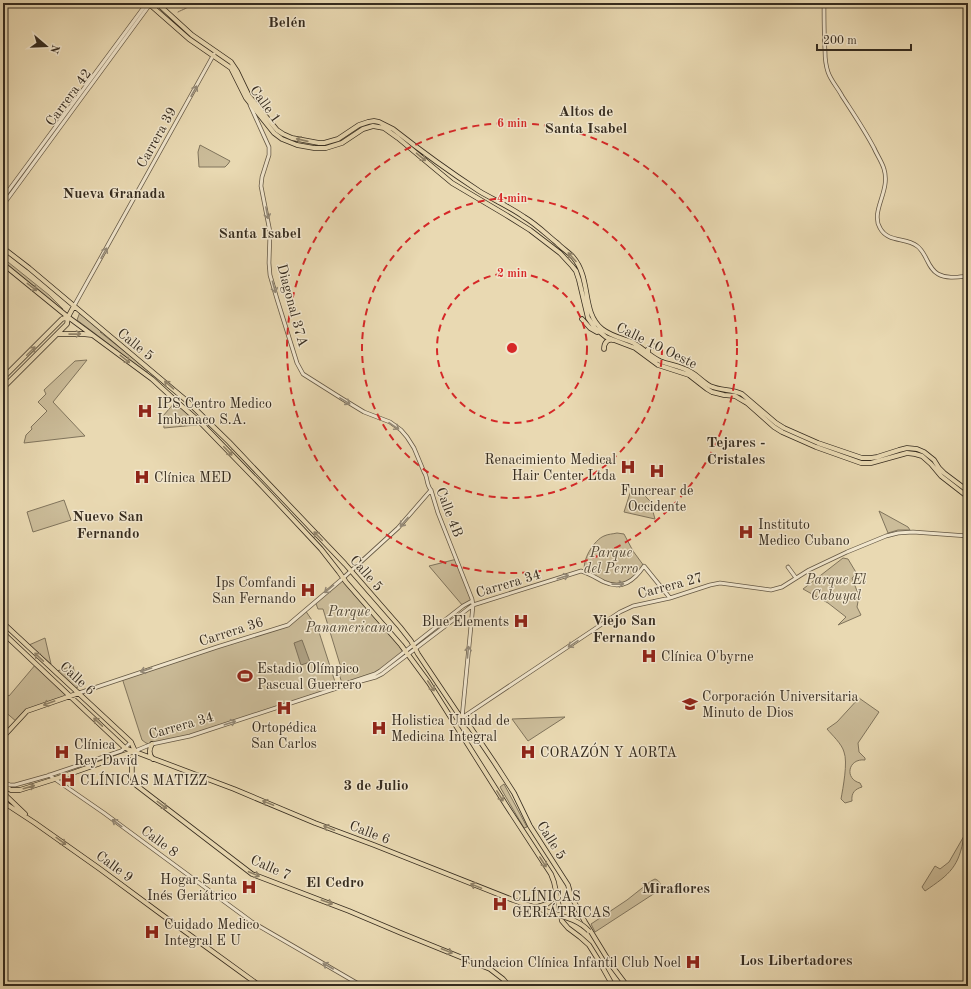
<svg xmlns="http://www.w3.org/2000/svg" width="971" height="989" font-family="'Old Standard TT',serif">
<rect width="100%" height="100%" fill="#e9d9b2"/>
<filter id="stains"><feTurbulence type="fractalNoise" baseFrequency=".005" numOctaves="4"/><feColorMatrix values="0 0 0 0 .2 0 0 0 0 .09 0 0 0 0 .02 0 0 0 .5 -.17"/></filter>
<radialGradient id="worn" r=".72"><stop offset=".6" stop-color="#630" stop-opacity="0"/><stop offset="1" stop-color="#630" stop-opacity=".3"/></radialGradient>
<path fill="#cbbc99" stroke="#80745c" d="M200 145 230 161 228 164 225 167H199L198 152Z
M3 258 49 295 63 309 61 310 3 264Z
M80 312 106 333 100 332 148 370 146 373 97 335 77 320Z
M87 360 53 402 85 436 24 443 26 435 32 429 31 427 47 411 38 402 46 394 44 390 75 361Z
M176 401 201 423 196 425 164 428 163 416Z
M632 487 644 495 650 501 655 519 624 512Z
M64 500 71 520 33 532 27 512Z
M879 511 908 527 910 530H898L888 533Z
M617 533 624 534 633 551 644 566 634 579 619 585 606 583 585 572C581 561 594 540 604 536 608 534 613 534 617 533Z
M843 558 848 559 857 574 852 578 859 596 857 607 861 615 838 625 846 617 828 603 803 589Z
M457 559 472 601 463 606 429 566Z
M343 578 406 651 380 671 343 686 339 674 342 671 323 609H318L315 601Z
M305 610 318 629 337 688 190 736 149 744 146 743 142 740 122 678 288 625Z
M45 638 51 664 29 645Z
M36 664 70 696 27 711 17 722 3 710V691L9 696Z
M73 666 78 687 76 688 57 671Z
M859 698 879 712 858 743 859 752 865 758V760C848 758 844 779 860 783L862 787C855 789 851 793 852 801L845 803 841 799C843 788 848 762 844 752 842 744 832 735 827 729L837 722Z
M565 717 528 741 512 719Z
M504 784 527 827 524 828 500 787Z
M964 836C959 867 950 874 925 891L922 887 935 866 940 869 949 862Z
M655 879C661 881 662 887 658 891L595 932 591 924 627 900 651 881Z"/>
<path fill="#ac9e80" stroke="#7d7059" d="M302 640 310 662 301 665 294 643Z"/>
<g fill="none" stroke-linecap="round" stroke-linejoin="round">
<path stroke="#7d7059" stroke-width="1" d="M178 12C183 9 188 9 191 3"/>
<g stroke="#635744" stroke-width="4.5">
<path id="minor" d="M824 3C824 19 824 35 825 51 825 58 826 66 828 72 831 81 838 88 842 96 853 113 864 129 874 148 877 155 882 162 884 169 891 191 870 211 880 228 888 243 906 237 917 246 927 253 927 268 938 274 947 279 958 277 968 276
M250 105 269 147V155L262 177 261 186 270 232 269 263 270 275 277 299 297 363 303 374 341 398 364 412 390 422 401 430 407 437 414 448 424 472C428 477 426 485 431 490L438 513 472 599 473 605 462 718
M3 198 147 3
M3 205 151 3
M74 306 214 54
M788 567 796 578
M345 685 348 683 375 674 380 671 463 606 472 601
M79 693 217 647 288 625 341 580 398 528 431 490
M454 723 620 612 633 606 670 598 710 585 720 583 771 590 782 587 809 570 847 552 886 536 898 533 913 532 968 536
M135 751 152 744 190 736 343 686 376 677 382 674 473 605 581 571C589 573 596 578 604 582 622 590 634 581 644 566L670 598
M49 775 104 813 252 922 362 986
M3 782 10 785H15L47 776 121 751 125 748 131 742"/>
</g>
<g stroke="#362c1f" stroke-width="5.5">
<path id="major" d="M148 3 189 39 231 68 246 98 274 133 282 139 297 145 314 148H326L342 143 363 129 373 126 384 128 398 138 452 183 506 215 530 230 560 253 572 266 576 271 579 280 588 318 595 328 606 337 635 348 658 365 689 375 707 389 712 392 724 395 735 396 740 399 747 403 774 427 782 432 816 447 861 463H871L907 453 915 454 922 456 931 464 941 476 968 497
M157 3 192 35 231 62 237 71 249 96 277 130 283 134 292 138 319 143H324L338 139 359 125 368 122 374 121 379 122 393 129C421 151 450 172 479 191 494 200 510 207 524 217 536 224 546 234 557 243 562 248 568 252 573 257 592 279 581 312 602 329 611 336 621 338 632 342 642 347 649 356 660 361 670 365 681 366 691 372 698 376 703 382 710 386 721 391 732 389 742 394L776 423 784 428 818 443 862 458H871L877 457 899 450 907 448 917 449 924 452 934 460 939 468 944 473 968 491
M3 248 29 268 187 401 229 442 345 564 400 627 411 641 418 654 459 715 471 728 494 762 514 793 530 826 568 885 571 896 585 922 612 966 627 986
M3 264 68 317 152 379 176 401 201 423 263 487 321 549 339 572 346 582 401 645 429 683 506 805 551 874 554 882 562 921 568 928 580 937 589 945 599 961 613 986
M582 319 590 328 597 332
M57 334H83L92 335
M604 349C604 343 607 339 613 340
M648 353V349L650 347 653 346
M3 378 62 319 68 317
M3 388 67 324 68 317 74 306
M3 623 131 742 135 751
M3 633 125 748 234 789 315 823 374 845 513 900 546 911
M3 737 27 711 79 693
M152 744C149 749 149 755 153 759
M123 756C135 761 131 765 132 775 132 779 134 782 136 785L252 874 349 911 401 933 490 969 503 979 509 986
M3 785 4 786 11 790H20L58 778 135 751
M3 793 25 814
M3 802 35 823 100 869 165 917 260 986
M537 907 547 904 556 896"/>
</g>
<use href="#minor" stroke="#f1e6cd" stroke-width="3"/>
<use href="#major" stroke="#e9d9b2" stroke-width="4"/>
<g stroke="#362c1f" stroke-width="5.5" stroke-linecap="butt">
<path id="major-bridge" d="M546 911C561 916 578 919 589 931"/>
</g>
<use href="#major-bridge" stroke="#e9d9b2" stroke-width="4"/>
</g>
<defs><path id="oneway-shaft" d="M-6 0H5M1.5-3L5.5 0L1.5 3" fill="none" stroke-width="1.6" stroke-linecap="round" stroke-linejoin="round"/></defs>
<g stroke="#948976">
<use href="#oneway-shaft" transform="translate(194 91) rotate(-61)"/>
<use href="#oneway-shaft" transform="translate(267 213) rotate(79)"/>
<use href="#oneway-shaft" transform="translate(104 253) rotate(-61)"/>
<use href="#oneway-shaft" transform="translate(274 287) rotate(75)"/>
<use href="#oneway-shaft" transform="translate(345 401) rotate(31)"/>
<use href="#oneway-shaft" transform="translate(394 426) rotate(34)"/>
<use href="#oneway-shaft" transform="translate(404 522) rotate(131)"/>
<use href="#oneway-shaft" transform="translate(563 577) rotate(-18)"/>
<use href="#oneway-shaft" transform="translate(618 584) rotate(-1)"/>
<use href="#oneway-shaft" transform="translate(329 589) rotate(140)"/>
<use href="#oneway-shaft" transform="translate(573 644) rotate(146)"/>
<use href="#oneway-shaft" transform="translate(468 652) rotate(-85)"/>
<use href="#oneway-shaft" transform="translate(146 670) rotate(161)"/>
<use href="#oneway-shaft" transform="translate(230 723) rotate(-18)"/>
<use href="#oneway-shaft" transform="translate(117 823) rotate(-143)"/>
<use href="#oneway-shaft" transform="translate(328 966) rotate(-150)"/>
</g>
<g stroke="#908268">
<use href="#oneway-shaft" transform="translate(302 140) rotate(-167)"/>
<use href="#oneway-shaft" transform="translate(421 157) rotate(40)"/>
<use href="#oneway-shaft" transform="translate(572 257) rotate(-132)"/>
<use href="#oneway-shaft" transform="translate(32 287) rotate(38)"/>
<use href="#oneway-shaft" transform="translate(75 334) rotate(-1)"/>
<use href="#oneway-shaft" transform="translate(31 351) rotate(-45)"/>
<use href="#oneway-shaft" transform="translate(125 359) rotate(38)"/>
<use href="#oneway-shaft" transform="translate(169 385) rotate(-139)"/>
<use href="#oneway-shaft" transform="translate(228 451) rotate(46)"/>
<use href="#oneway-shaft" transform="translate(318 536) rotate(-134)"/>
<use href="#oneway-shaft" transform="translate(39 657) rotate(-137)"/>
<use href="#oneway-shaft" transform="translate(431 686) rotate(57)"/>
<use href="#oneway-shaft" transform="translate(49 703) rotate(160)"/>
<use href="#oneway-shaft" transform="translate(98 722) rotate(-137)"/>
<use href="#oneway-shaft" transform="translate(29 787) rotate(-16)"/>
<use href="#oneway-shaft" transform="translate(500 796) rotate(58)"/>
<use href="#oneway-shaft" transform="translate(268 803) rotate(-158)"/>
<use href="#oneway-shaft" transform="translate(162 805) rotate(37)"/>
<use href="#oneway-shaft" transform="translate(329 828) rotate(-158)"/>
<use href="#oneway-shaft" transform="translate(61 841) rotate(36)"/>
<use href="#oneway-shaft" transform="translate(543 862) rotate(57)"/>
<use href="#oneway-shaft" transform="translate(254 874) rotate(23)"/>
<use href="#oneway-shaft" transform="translate(476 886) rotate(-158)"/>
<use href="#oneway-shaft" transform="translate(327 902) rotate(20)"/>
<use href="#oneway-shaft" transform="translate(447 951) rotate(22)"/>
</g>
<g fill="none" stroke="#d62828" stroke-width="2" stroke-dasharray="7 5">
<circle cx="512" cy="348" r="75"/>
<circle cx="512" cy="348" r="150"/>
<circle cx="512" cy="348" r="225"/>
</g>
<defs>
<g id="hospital-bare" transform="scale(1.2)"><path d="M-5-5h3v3.5h4V-5h3V5h-3V1.5h-4V5h-3Z" fill="#8f2418" stroke="#f1e6cd" stroke-width="2.5" paint-order="stroke"/></g>
<g id="stadium-bare" transform="scale(1.2)"><path d="M0-5a6.5 5 0 1 0 0 10a6.5 5 0 1 0 0-10ZM-3.5-1.8h7v3.6h-7Z" fill="#8f2418" stroke="#f1e6cd" stroke-width="2.5" paint-order="stroke"/></g>
<g id="university-bare" transform="scale(1.2)"><path d="M0-5L7-2L0 1L-7-2ZM-4 1L0 2.5L4 1V4Q0 6-4 4Z" fill="#8f2418" stroke="#f1e6cd" stroke-width="2.5" paint-order="stroke"/></g>
</defs>
<g fill-rule="evenodd">
<use href="#hospital-bare" x="145" y="411"/>
<use href="#hospital-bare" x="628" y="467"/>
<use href="#hospital-bare" x="657" y="471"/>
<use href="#hospital-bare" x="142" y="477"/>
<use href="#hospital-bare" x="746" y="532"/>
<use href="#hospital-bare" x="308" y="590"/>
<use href="#hospital-bare" x="521" y="621"/>
<use href="#hospital-bare" x="649" y="656"/>
<use href="#stadium-bare" x="245" y="676"/>
<use href="#university-bare" x="690" y="704"/>
<use href="#hospital-bare" x="284" y="708"/>
<use href="#hospital-bare" x="379" y="728"/>
<use href="#hospital-bare" x="62" y="752"/>
<use href="#hospital-bare" x="528" y="752"/>
<use href="#hospital-bare" x="68" y="780"/>
<use href="#hospital-bare" x="249" y="887"/>
<use href="#hospital-bare" x="500" y="904"/>
<use href="#hospital-bare" x="152" y="932"/>
<use href="#hospital-bare" x="693" y="962"/>
</g>
<g text-anchor="middle" stroke-width="3" stroke-linejoin="round" paint-order="stroke">
<g font-size="14" fill="#362c1f" stroke="#f1e6cd">
<text transform="translate(68 97) rotate(-54)" y="5">Carrera 42</text>
<text transform="translate(266 104) rotate(54)" y="5">Calle 1</text>
<text transform="translate(156 137) rotate(-61)" y="5">Carrera 39</text>
<text transform="translate(293 305) rotate(75)" y="5">Diagonal 37A</text>
<text transform="translate(136 344) rotate(39)" y="5">Calle 5</text>
<text transform="translate(657 345) rotate(26)" y="5">Calle 10 Oeste</text>
<text transform="translate(450 512) rotate(69)" y="5">Calle 4B</text>
<text transform="translate(367 573) rotate(49)" y="5">Calle 5</text>
<text transform="translate(508 583) rotate(-17)" y="5">Carrera 34</text>
<text transform="translate(670 585) rotate(-15)" y="5">Carrera 27</text>
<text transform="translate(231 631) rotate(-18)" y="5">Carrera 36</text>
<text transform="translate(78 678) rotate(42)" y="5">Calle 6</text>
<text transform="translate(181 725) rotate(-16)" y="5">Carrera 34</text>
<text transform="translate(370 832) rotate(21)" y="5">Calle 6</text>
<text transform="translate(552 840) rotate(58)" y="5">Calle 5</text>
<text transform="translate(160 841) rotate(37)" y="5">Calle 8</text>
<text transform="translate(115 866) rotate(36)" y="5">Calle 9</text>
<text transform="translate(271 867) rotate(24)" y="5">Calle 7</text>
</g>
<g font-size="14" fill="#362c1f" stroke="#f1e6cd" text-anchor="start">
<text x="157" y="408">IPS Centro Medico<tspan x="157" dy="16">Imbanaco S.A.</tspan></text>
<text x="616" y="464" text-anchor="end">Renacimiento Medical<tspan x="616" dy="16">Hair Center Ltda</tspan></text>
<text x="154" y="482">Clínica MED</text>
<text x="657" y="495" text-anchor="middle">Funcrear de<tspan x="657" dy="16">Occidente</tspan></text>
<text x="758" y="529">Instituto<tspan x="758" dy="16">Medico Cubano</tspan></text>
<text x="296" y="587" text-anchor="end">Ips Comfandi<tspan x="296" dy="16">San Fernando</tspan></text>
<text x="509" y="626" text-anchor="end">Blue Elements</text>
<text x="661" y="661">Clínica O'byrne</text>
<text x="257" y="673">Estadio Olímpico<tspan x="257" dy="16">Pascual Guerrero</tspan></text>
<text x="702" y="701">Corporación Universitaria<tspan x="702" dy="16">Minuto de Dios</tspan></text>
<text x="391" y="725">Holistica Unidad de<tspan x="391" dy="16">Medicina Integral</tspan></text>
<text x="284" y="732" text-anchor="middle">Ortopédica<tspan x="284" dy="16">San Carlos</tspan></text>
<text x="74" y="749">Clínica<tspan x="74" dy="16">Rey David</tspan></text>
<text x="540" y="757">CORAZÓN Y AORTA</text>
<text x="80" y="785">CLÍNICAS MATIZZ</text>
<text x="237" y="884" text-anchor="end">Hogar Santa<tspan x="237" dy="16">Inés Geriátrico</tspan></text>
<text x="512" y="901">CLÍNICAS<tspan x="512" dy="16">GERIÁTRICAS</tspan></text>
<text x="164" y="929">Cuidado Medico<tspan x="164" dy="16">Integral E U</tspan></text>
<text x="681" y="967" text-anchor="end">Fundacion Clínica Infantil Club Noel</text>
</g>
<g font-size="14" font-style="italic" fill="#544937" stroke="#f1e6cd">
<text x="611" y="557">Parque<tspan x="611" dy="16">del Perro</tspan></text>
<text x="836" y="584">Parque El<tspan x="836" dy="16">Cabuyal</tspan></text>
<text x="349" y="616">Parque<tspan x="349" dy="16">Panamericano</tspan></text>
</g>
<g font-size="15" font-weight="bold" fill="#362c1f" stroke="#f1e6cd">
<text x="287" y="27">Belén</text>
<text x="586" y="116">Altos de<tspan x="586" dy="17">Santa Isabel</tspan></text>
<text x="114" y="198">Nueva Granada</text>
<text x="260" y="238">Santa Isabel</text>
<text x="736" y="447">Tejares -<tspan x="736" dy="17">Cristales</tspan></text>
<text x="108" y="521">Nuevo San<tspan x="108" dy="17">Fernando</tspan></text>
<text x="624" y="625">Viejo San<tspan x="624" dy="17">Fernando</tspan></text>
<text x="376" y="790">3 de Julio</text>
<text x="335" y="887">El Cedro</text>
<text x="676" y="893">Miraflores</text>
<text x="796" y="965">Los Libertadores</text>
</g>
</g>
<circle cx="512" cy="348" r="6" fill="#d62828" stroke="#f1e6cd" stroke-width="2"/>
<g font-size="12" text-anchor="middle" font-weight="bold" fill="#d62828" stroke="#f1e6cd" stroke-width="3" stroke-linejoin="round" paint-order="stroke">
<text x="512" y="127">6 min</text>
<text x="512" y="202">4 min</text>
<text x="512" y="277">2 min</text>
</g>
<rect width="971" height="989" fill="none" stroke="#e9d9b2" stroke-width="16"/>
<rect x="4" y="4" width="963" height="981" fill="none" stroke="#362c1f" stroke-width="2"/>
<rect x="8" y="8" width="955" height="973" fill="none" stroke="#362c1f"/>
<g transform="translate(46 46) rotate(109)" stroke="#f1e6cd" stroke-width="3" paint-order="stroke">
<path d="M0-3L7 15L0 10L-7 15Z" fill="#362c1f"/>
<text y="-6" font-size="11" font-weight="bold" text-anchor="middle" fill="#362c1f">N</text>
</g>
<path d="M817 44v6h94v-6" fill="none" stroke="#362c1f" stroke-width="2"/>
<text x="823" y="44" font-size="12" fill="#362c1f" stroke="#f1e6cd" stroke-width="3" paint-order="stroke">200 m</text>
<rect width="100%" height="100%" filter="url(#stains)"/>
<rect width="100%" height="100%" fill="url(#worn)"/>
</svg>
